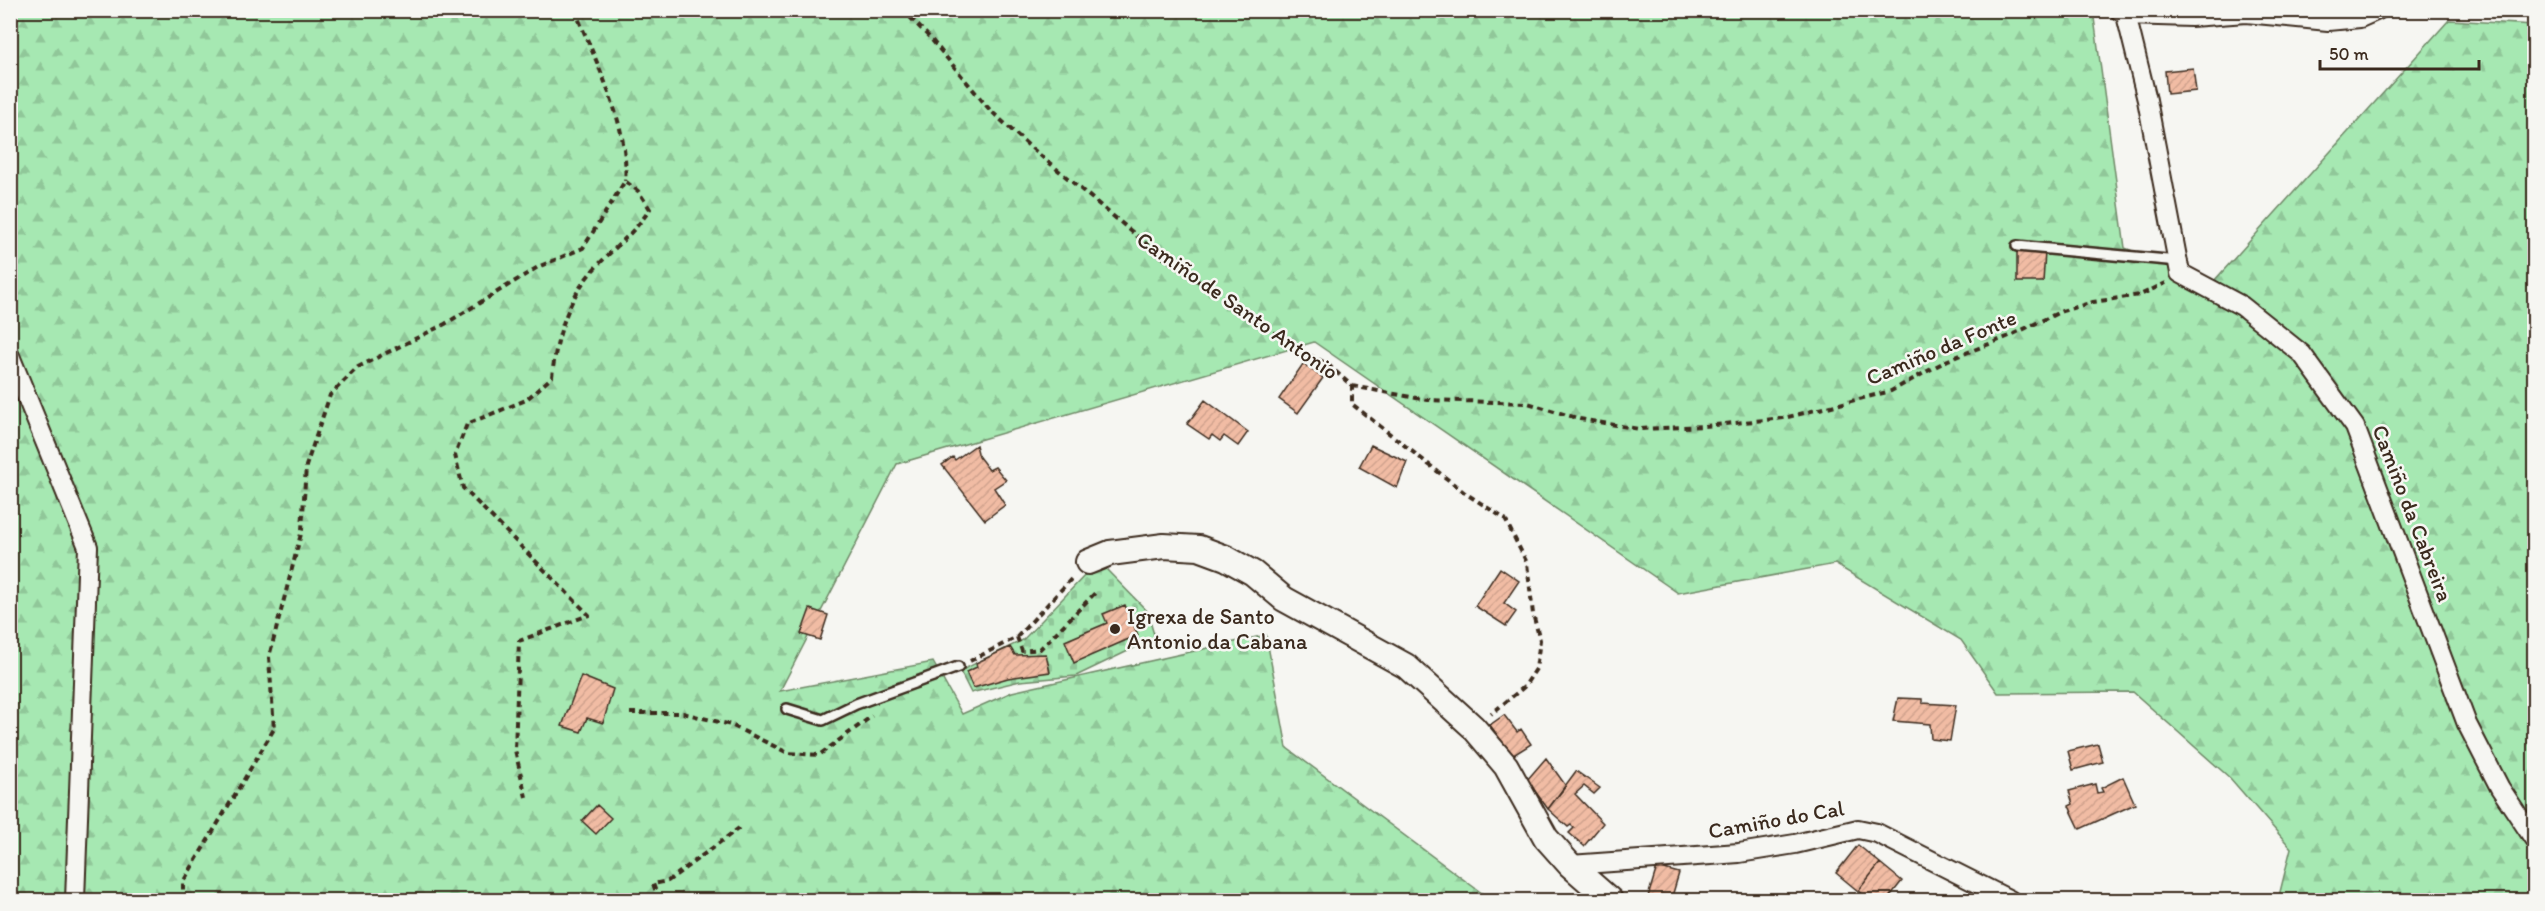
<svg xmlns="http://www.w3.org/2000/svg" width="2545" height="911" font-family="Itim,sans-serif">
<defs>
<pattern id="forest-firs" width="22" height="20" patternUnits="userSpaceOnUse" patternTransform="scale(1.5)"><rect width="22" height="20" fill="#a6e8b2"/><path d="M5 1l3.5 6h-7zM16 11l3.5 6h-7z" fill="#90c799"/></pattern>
<pattern id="cemetery-stones" width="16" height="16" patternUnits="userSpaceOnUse" patternTransform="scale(1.5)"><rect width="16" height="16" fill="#a6e8b2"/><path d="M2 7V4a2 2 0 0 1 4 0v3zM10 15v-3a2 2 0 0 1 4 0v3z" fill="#90c799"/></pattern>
<pattern id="building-hatch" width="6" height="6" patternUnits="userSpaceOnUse" patternTransform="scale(1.5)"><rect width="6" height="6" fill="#f1bca4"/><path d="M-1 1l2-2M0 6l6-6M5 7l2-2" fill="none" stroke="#d0a28d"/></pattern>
</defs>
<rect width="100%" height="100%" fill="#f6f6f2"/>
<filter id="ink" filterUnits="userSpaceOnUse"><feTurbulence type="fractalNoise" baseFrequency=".0167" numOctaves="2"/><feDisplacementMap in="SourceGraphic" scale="12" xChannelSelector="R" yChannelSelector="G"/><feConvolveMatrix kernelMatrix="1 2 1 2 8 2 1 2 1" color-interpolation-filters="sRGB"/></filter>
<g filter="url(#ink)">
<path fill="url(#forest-firs)" stroke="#708968" stroke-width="1.5" d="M10 11H2082L2094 18 2125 248 2213 282 2449 20 2534 25V892L2524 900H2278L2291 848 2230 778 2133 692 1998 693 1961 640 1835 564 1678 593 1314 342 897 464 780 691 933 662 962 714 1012 692 1266 635 1287 748 1491 900H11Z"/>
<path fill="url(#cemetery-stones)" stroke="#708968" stroke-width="1.5" d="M1106 569 1147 611 1155 638 1076 676 1020 681 971 693 960 671 1023 640 1089 571Z"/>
<path fill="url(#building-hatch)" stroke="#3b2a1e" stroke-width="1.5" d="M2193 68 2196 91 2167 94 2165 71Z
M2017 252H2045L2043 282H2017Z
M1303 364 1323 378 1298 413 1279 399Z
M1205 400 1248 432 1238 446 1224 436 1220 441 1212 435 1209 439 1187 424Z
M976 445 979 457 989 470 995 467 1006 480 994 488 1005 505 985 520 942 465 953 457 955 460Z
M1371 445 1407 462 1397 488 1359 467Z
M1500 568 1519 581 1504 603 1516 612 1506 626 1475 606Z
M1125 605 1138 635 1074 663 1065 641 1107 623 1103 614Z
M810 609 828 615 820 640 801 634Z
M1010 647 1015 655 1046 654 1050 672 1008 678 973 688 966 672 977 667 976 663Z
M581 676 613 689 603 723 587 718 581 732 562 726Z
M1898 698 1922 699V703L1956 705 1950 741 1931 739 1930 724 1893 721Z
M1504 715 1517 732 1521 729 1531 744 1512 756 1490 725Z
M2098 744 2103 762 2073 770 2068 751Z
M1546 758 1566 786 1548 809 1527 780Z
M1576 771 1600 788 1594 794 1584 786 1575 794 1603 823 1584 846 1569 833 1574 828 1571 825 1568 827 1548 809Z
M2123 777 2135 804 2080 829 2069 806 2073 804 2069 791 2095 784 2097 793 2103 792 2101 788Z
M597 805 611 818 596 834 582 821Z
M1858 845 1880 863 1858 891 1836 873Z
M1880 863 1902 881 1887 900H1871L1858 891Z
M1657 867 1679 873 1671 900H1647Z"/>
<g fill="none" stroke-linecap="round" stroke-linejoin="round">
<g stroke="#3b2a1e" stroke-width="14">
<path id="lane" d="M2017 246 2178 261
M787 709 823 720 856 704 958 667"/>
</g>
<g stroke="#3b2a1e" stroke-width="22">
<path id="street" d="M2119 10 2126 15 2191 17 2246 13 2328 21 2360 18 2378 10
M2126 15 2147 100 2180 273 2242 306 2302 354 2355 427 2467 724 2500 788 2534 839
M10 356 88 547 75 900
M1570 865 1739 853 1795 844 1858 829 1877 833 2010 900"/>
</g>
<g stroke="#3b2a1e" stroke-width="28">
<path id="secondary" d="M1088 562 1110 553 1164 546 1199 548 1226 558 1253 573 1284 599 1406 666 1473 727 1506 766 1546 838 1570 865 1610 900"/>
</g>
<path stroke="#3b2a1e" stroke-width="4" stroke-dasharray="6 4.5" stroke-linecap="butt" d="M575 10C595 61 630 126 625 181
M903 10 931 39 990 110 1028 145 1161 256 1304 353 1326 363 1352 386V404L1465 493 1505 519 1527 563 1533 614 1540 640 1536 669 1524 687 1491 714
M1352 386 1427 400 1528 403 1580 419 1639 429 1705 426 1784 418 1891 391 1948 360 2007 337 2062 311 2093 302 2140 295 2166 283
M1017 637 1022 651 1040 649 1095 593
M970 661 1017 637 1074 576
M630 713H683L731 725 788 753 819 755 872 716
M183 900V882L274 729 269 657 302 530 306 466 330 395 358 367 445 324 538 267 583 248 625 181 638 191 650 209C635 232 615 247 596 267 568 296 556 338 552 377L526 400 467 424 455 455 463 488 589 615 519 641 515 750 526 797
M659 900 653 884 668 881 739 828"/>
<use href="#lane" stroke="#f6f6f2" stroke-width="9"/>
<use href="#street" stroke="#f6f6f2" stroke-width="18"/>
<use href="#secondary" stroke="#f6f6f2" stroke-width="24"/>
</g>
</g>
<circle fill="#3b2a1e" stroke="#f6f6f2" stroke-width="2" cx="1115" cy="629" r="6"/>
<g text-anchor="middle" stroke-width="5" stroke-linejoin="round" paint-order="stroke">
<g font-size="22" fill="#3b2a1e" stroke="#f6f6f2">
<text transform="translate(1238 305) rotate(35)" y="8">Camiño de Santo Antonio</text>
<text transform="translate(1941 347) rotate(-23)" y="8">Camiño da Fonte</text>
<text transform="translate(2413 513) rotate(69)" y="8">Camiño da Cabreira</text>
<text transform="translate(1776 819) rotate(-10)" y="8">Camiño do Cal</text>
</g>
<g font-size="22" fill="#3b2a1e" stroke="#f6f6f2" text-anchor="start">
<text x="1127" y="624">Igrexa de Santo<tspan x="1127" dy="25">Antonio da Cabana</tspan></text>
</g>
</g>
<rect width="2545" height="911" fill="none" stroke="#f6f6f2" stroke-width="36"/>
<rect x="18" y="18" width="2509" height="875" fill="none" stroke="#3b2a1e" stroke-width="2" filter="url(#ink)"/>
<path d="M2320 60v9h159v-9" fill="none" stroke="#3b2a1e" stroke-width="3"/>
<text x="2329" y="60" font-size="18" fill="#3b2a1e" stroke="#f6f6f2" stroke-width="4.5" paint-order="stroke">50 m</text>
</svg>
